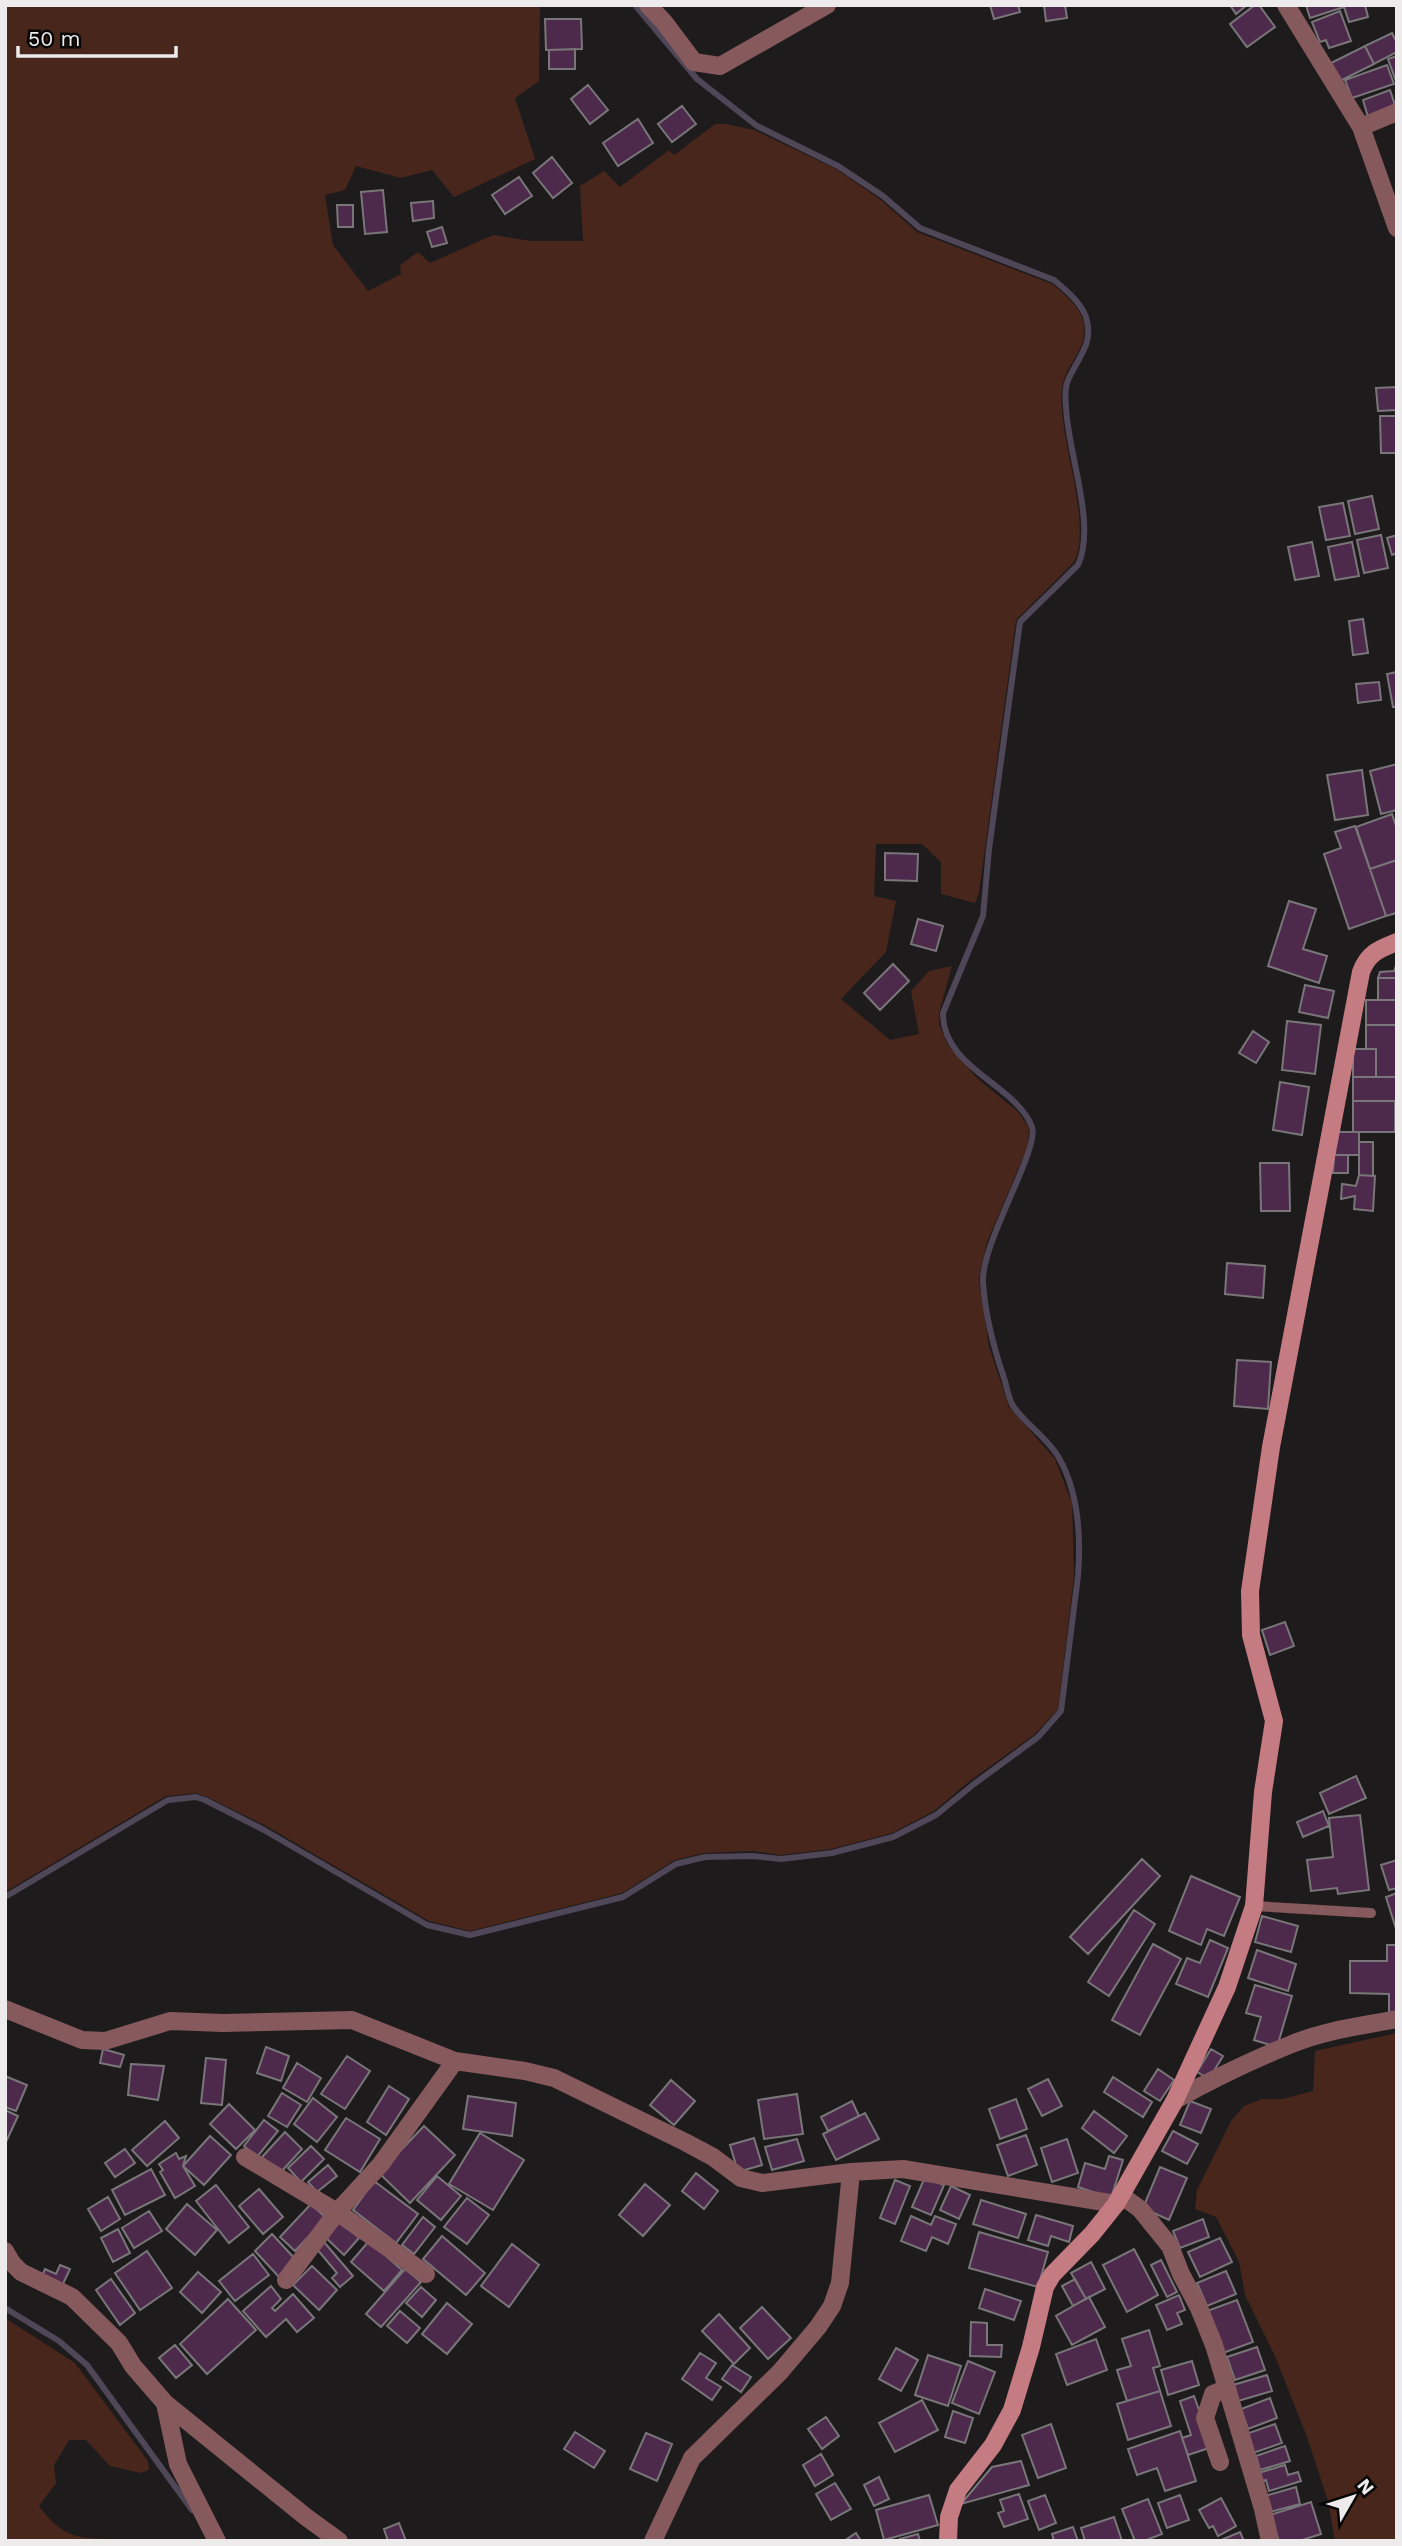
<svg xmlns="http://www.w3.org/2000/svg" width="1402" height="2546" font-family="'Work Sans',sans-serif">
<rect width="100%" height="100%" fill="#1e1b1c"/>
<path fill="#48261c" d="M5 5H540L539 81 515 98 535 159 454 197 432 170 401 178 356 166 345 190 325 195 333 245 368 291 401 274 400 265 418 252 430 263 493 235 531 241H583L580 186 604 171 620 187 669 150 674 155 715 124H726L754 130 836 169 881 200 917 232 1052 284C1063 293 1079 306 1083 320 1090 345 1070 360 1064 380 1061 389 1061 399 1062 407 1063 448 1092 527 1074 562L1016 620 979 893 975 903 941 894V862L922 844H876L874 896 896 901 886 952 841 999 890 1040 919 1034 911 991 929 971 952 966 939 1013V1024L947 1044 978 1079 1018 1112 1029 1128 1028 1146 987 1242 980 1271 979 1282 989 1347 1009 1407 1055 1459 1072 1503 1074 1576 1058 1709 1035 1734 971 1780 934 1811 892 1833 831 1849 781 1855 753 1851 704 1853 675 1860 622 1893 470 1931 429 1921 266 1826 207 1797 196 1793 166 1796 5 1892Z
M1397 2033V2541H1335L1328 2501 1307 2437 1275 2356 1245 2295 1239 2262 1216 2217 1195 2209 1197 2190 1231 2121 1244 2106 1262 2099H1283L1313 2091 1315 2051Z
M5 2318 75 2363 148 2461 149 2470 140 2473 110 2466 86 2440H69L54 2465 56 2483 39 2506C66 2544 88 2538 130 2539L132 2541H5Z"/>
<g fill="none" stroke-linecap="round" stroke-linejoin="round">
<path stroke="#4f4658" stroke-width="6" d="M5 1897 168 1800 196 1797 205 1800 264 1830 427 1925 470 1935 623 1897 676 1864 705 1857 753 1856 781 1859 832 1853 893 1837 936 1815 974 1784 1038 1737 1061 1711 1078 1576C1081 1537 1079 1493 1059 1458 1048 1438 1026 1425 1013 1406 1009 1399 1007 1389 1005 1381 994 1349 985 1316 983 1282 981 1243 1040 1149 1032 1127 1017 1085 942 1068 943 1013L983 916 989 849 1020 622 1078 565C1097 524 1067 451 1066 406 1065 397 1065 388 1068 380 1077 359 1093 345 1087 321 1084 305 1066 290 1054 280L920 228 883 196 838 166 757 126 697 79 635 5
M5 2308 59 2341 87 2365 192 2510"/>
</g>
<path fill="#4d294c" stroke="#797679" stroke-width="2" d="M990 5H1018L1020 12 994 19Z
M1044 5H1065L1067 18 1046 21Z
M1230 5H1247L1236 14Z
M1255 5H1259L1275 27 1247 47 1230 24Z
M1306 5H1365L1368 17 1349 22 1344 7 1310 18Z
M1340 11 1351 41 1329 48 1326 40 1320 42 1312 22Z
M545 19H581L582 49 546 50Z
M1392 33 1397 43V52L1374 64 1365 46Z
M1365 46 1374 64 1340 81 1331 63Z
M575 49V69H549V50Z
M1397 56V84L1388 59Z
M1387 65 1394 84 1352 98 1345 80Z
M588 85 608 110 590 124 571 99Z
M1390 90 1396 108 1368 117 1363 100Z
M682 106 696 124 672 142 658 124Z
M638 119 653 143 618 166 603 143Z
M552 157 572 183 553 198 533 173Z
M519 177 532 196 505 214 492 195Z
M383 190 387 232 365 234 361 192Z
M433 201 434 218 413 221 411 203Z
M337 205H353V227H338Z
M442 227 447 243 432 247 427 232Z
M1397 387V410L1378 411 1376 388Z
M1380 416H1397V453H1381Z
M1372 496 1379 529 1355 534 1348 501Z
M1343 503 1350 536 1326 540 1319 507Z
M1381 535 1388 568 1364 573 1357 540Z
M1397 535V553L1392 555 1387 538Z
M1312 542 1319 576 1295 580 1288 547Z
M1352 542 1359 576 1335 580 1328 547Z
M1363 619 1368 653 1353 655 1349 621Z
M1397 672V707H1393L1387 674Z
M1379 682 1381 700 1358 703 1356 684Z
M1397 764V810L1381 814 1370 771Z
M1362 770 1368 815 1335 820 1327 775Z
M1392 814 1397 829V860L1370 869 1356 827Z
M1355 826 1386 916 1349 929 1324 854 1341 848 1335 832Z
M885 853 918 854 917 881 885 880Z
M1397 860V915L1396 913 1386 916 1370 869Z
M1289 901 1316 909 1303 949 1327 956 1319 983 1268 966Z
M918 919 943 926 936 951 911 944Z
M1397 963V978H1378L1380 972 1394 971Z
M893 964 909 981 880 1010 864 993Z
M1378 978H1397V1000H1378Z
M1305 985 1334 991 1328 1018 1299 1012Z
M1366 1000H1397V1025H1366Z
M1287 1021 1321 1025 1315 1074 1282 1070Z
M1366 1025H1397V1077H1376V1049H1366Z
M1253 1031 1269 1042 1256 1063 1239 1053Z
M1353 1049H1376V1077H1353Z
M1353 1077H1397V1101H1353Z
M1280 1082 1309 1087 1302 1135 1273 1130Z
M1353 1101H1395V1132H1353Z
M1334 1132H1359V1155H1334Z
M1359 1142H1373V1176L1359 1175Z
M1334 1155H1348V1173H1333Z
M1260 1163H1289L1290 1211H1261Z
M1359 1175 1375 1176 1373 1211 1354 1209 1355 1196 1341 1199 1342 1184 1356 1186Z
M1227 1263 1265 1266 1263 1298 1225 1294Z
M1237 1360 1271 1362 1268 1409 1234 1406Z
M1285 1622 1294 1646 1270 1655 1262 1630Z
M1356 1776 1366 1798 1329 1814 1320 1793Z
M1323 1811 1329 1826 1303 1837 1297 1822Z
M1360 1815 1369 1890 1338 1894 1337 1888 1311 1891 1307 1860 1333 1857 1329 1818Z
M1142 1859 1160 1876 1088 1954 1070 1937Z
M1397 1860V1888L1389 1890 1381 1865Z
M1191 1876 1240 1897 1224 1936 1207 1929 1201 1945 1169 1931Z
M1397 1893V1932L1386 1897Z
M1134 1910 1155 1924 1109 1996 1088 1982Z
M1262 1916 1298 1926 1291 1952 1255 1942Z
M1210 1940 1228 1948 1208 1997 1176 1984 1187 1958 1200 1963Z
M1153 1944 1181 1959 1140 2035 1112 2020Z
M1387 1945H1397V2012H1389V1994L1350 1993V1961H1387Z
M1257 1950 1296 1964 1288 1991 1248 1978Z
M1255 1985 1292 1996 1277 2047 1254 2040 1261 2017 1246 2013Z
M266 2047 289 2056 281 2081 257 2073Z
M103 2049 124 2055 120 2067 100 2063Z
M1211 2049 1223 2056 1209 2079 1197 2072Z
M347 2056 370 2071 345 2109 321 2094Z
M206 2058 226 2060 222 2105 201 2103Z
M297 2063 321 2078 307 2102 283 2088Z
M131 2064 164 2066 158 2100 128 2095Z
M1158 2069 1174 2080 1160 2101 1144 2091Z
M5 2076 27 2085 16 2111 5 2107Z
M1113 2077 1152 2102 1143 2117 1104 2092Z
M1048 2079 1062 2106 1042 2116 1028 2089Z
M671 2080 695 2101 674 2125 650 2105Z
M389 2086 409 2099 386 2135 367 2122Z
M282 2093 301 2105 287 2127 268 2116Z
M797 2094 803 2134 764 2139 758 2100Z
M468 2096 516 2103 512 2136 463 2129Z
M313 2098 337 2117 317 2142 294 2124Z
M1016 2099 1027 2129 1000 2139 989 2109Z
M852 2101 859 2116 828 2131 821 2117Z
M1190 2101 1211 2109 1201 2133 1180 2125Z
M229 2104 255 2130 236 2149 210 2124Z
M5 2110 18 2116 5 2144Z
M1094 2111 1127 2136 1114 2153 1082 2128Z
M865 2113 879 2139 836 2160 823 2134Z
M346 2118 380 2139 360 2172 325 2150Z
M264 2120 278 2131 257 2157 244 2146Z
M165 2121 179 2138 147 2166 132 2150Z
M424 2126 455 2155 410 2203 379 2173Z
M1173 2131 1198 2144 1187 2164 1162 2151Z
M285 2132 302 2149 280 2173 262 2157Z
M480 2133 524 2160 493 2210 449 2184Z
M1026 2135 1037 2165 1008 2176 997 2145Z
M210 2136 231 2155 204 2185 183 2166Z
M754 2138 762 2165 738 2172 730 2145Z
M797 2139 804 2161 772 2170 765 2147Z
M1067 2139 1078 2173 1052 2182 1041 2148Z
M311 2146 324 2159 301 2182 288 2168Z
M125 2149 135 2163 115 2177 105 2163Z
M176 2153 179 2159 186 2156 183 2166 195 2186 175 2198 160 2172 163 2170 159 2164Z
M1109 2156 1123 2160 1111 2198 1078 2187 1085 2163 1105 2169Z
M328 2165 337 2176 317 2192 308 2182Z
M1160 2167 1187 2178 1169 2220 1143 2208Z
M151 2169 165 2195 125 2215 112 2190Z
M696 2173 718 2191 704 2209 682 2191Z
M437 2176 461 2196 441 2220 417 2200Z
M925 2177 944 2185 931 2215 912 2207Z
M895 2180 910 2186 895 2224 880 2218Z
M374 2181 418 2214 396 2243 353 2210Z
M645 2184 670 2205 643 2236 619 2215Z
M216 2185 249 2227 229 2243 196 2201Z
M951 2186 970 2195 959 2219 940 2210Z
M259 2189 283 2217 263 2234 239 2206Z
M108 2197 120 2219 101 2231 88 2209Z
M467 2198 489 2215 467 2244 444 2227Z
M981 2200 1026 2214 1018 2238 973 2224Z
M187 2204 217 2230 195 2255 166 2229Z
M311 2204 326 2218 295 2251 280 2237Z
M149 2211 162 2231 134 2248 122 2228Z
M1036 2215 1073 2226 1069 2242 1051 2236 1048 2246 1028 2240Z
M911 2216 931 2225 935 2216 956 2224 948 2244 932 2237 926 2251 901 2241Z
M423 2217 435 2227 414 2254 402 2245Z
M1203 2219 1209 2237 1180 2248 1173 2231Z
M340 2220 359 2238 344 2255 325 2237Z
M118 2229 130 2253 113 2262 101 2238Z
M979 2232 1048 2252 1038 2287 969 2268Z
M272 2234 296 2260 279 2277 255 2251Z
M442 2236 485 2273 466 2295 423 2259Z
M1220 2238 1232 2262 1200 2277 1188 2252Z
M369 2241 402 2270 384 2291 351 2262Z
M324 2242 353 2276 340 2287 332 2278 337 2273 316 2248Z
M512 2244 539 2265 509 2307 481 2286Z
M1134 2249 1158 2295 1127 2312 1103 2265Z
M147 2251 172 2288 140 2310 115 2273Z
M253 2254 269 2275 235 2301 219 2281Z
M1161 2260 1177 2292 1167 2297 1151 2265Z
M1091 2262 1105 2289 1086 2299 1071 2273Z
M60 2265 70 2269 62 2286 42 2276 45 2269 56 2274Z
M312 2266 337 2290 319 2310 293 2285Z
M405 2269 421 2282 381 2327 366 2314Z
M1226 2271 1236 2294 1207 2306 1197 2283Z
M198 2272 221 2292 202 2313 180 2292Z
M111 2279 135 2313 120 2325 96 2290Z
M1075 2279 1086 2299 1073 2306 1062 2286Z
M271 2286 281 2299 272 2308 275 2311 293 2294 314 2318 297 2332 286 2319 266 2337 243 2311Z
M421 2287 436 2300 422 2317 406 2303Z
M985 2289 1021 2301 1014 2320 979 2308Z
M1179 2295 1185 2310 1177 2313 1182 2324 1167 2330 1156 2305Z
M1089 2297 1105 2327 1072 2345 1056 2316Z
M228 2299 256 2330 207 2374 180 2344Z
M1237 2300 1253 2342 1223 2353 1207 2311Z
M447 2303 472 2324 447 2354 422 2334Z
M762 2307 791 2338 768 2359 740 2328Z
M400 2311 420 2328 407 2343 387 2326Z
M719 2314 750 2348 734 2364 702 2331Z
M971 2322 987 2323V2345H1002L1001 2357 970 2356Z
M1149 2330 1160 2366 1153 2368 1160 2391 1127 2401 1117 2370 1131 2366 1122 2339Z
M1096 2339 1107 2370 1067 2385 1056 2354Z
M175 2345 192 2365 176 2378 159 2358Z
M1257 2347 1265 2370 1235 2380 1227 2357Z
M896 2348 918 2360 901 2391 879 2379Z
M700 2353 716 2363 706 2378 721 2387 712 2400 682 2379Z
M928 2355 961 2366 948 2406 915 2395Z
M968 2361 995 2372 979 2414 952 2403Z
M1192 2361 1199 2385 1168 2395 1161 2370Z
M732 2365 751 2377 741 2392 722 2379Z
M1267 2375 1272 2391 1238 2401 1233 2385Z
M1160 2391 1171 2426 1128 2440 1117 2404Z
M1194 2396 1212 2447 1188 2455 1182 2438 1191 2435 1180 2401Z
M1270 2398 1277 2418 1248 2429 1241 2409Z
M922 2400 938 2430 895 2452 879 2423Z
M953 2411 973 2418 965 2443 945 2437Z
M826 2417 839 2436 822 2449 808 2429Z
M1051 2424 1066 2468 1038 2478 1022 2435Z
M1275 2424 1282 2443 1250 2454 1243 2435Z
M1180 2431 1196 2481 1165 2491 1157 2468 1137 2475 1128 2449Z
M575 2432 605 2451 594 2468 564 2449Z
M646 2433 672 2444 657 2481 630 2469Z
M1285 2446 1290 2461 1260 2470 1256 2456Z
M821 2454 833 2475 815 2486 803 2465Z
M1021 2461 1029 2485 961 2504 992 2467Z
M1285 2465 1288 2475 1298 2472 1301 2481 1269 2491 1266 2480 1257 2483 1255 2474Z
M879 2477 889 2499 874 2506 864 2485Z
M835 2483 851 2509 831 2520 816 2494Z
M1296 2487 1300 2504 1270 2512 1265 2496Z
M1019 2494 1028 2519 1004 2527 998 2513 1004 2511 1000 2500Z
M929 2495 938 2525 884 2540 876 2510Z
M1045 2495 1056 2523 1039 2530 1028 2501Z
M1180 2495 1189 2520 1167 2528 1158 2503Z
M1221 2498 1236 2526 1218 2536 1213 2526 1209 2528 1199 2510Z
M1148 2499 1162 2534 1144 2541H1135L1122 2509Z
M1311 2502 1321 2534 1299 2541H1279L1270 2515Z
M1114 2517 1122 2541H1085L1081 2528Z
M399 2523 406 2541H388L384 2529Z
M1073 2527 1078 2541H1054L1052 2534Z
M1240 2532 1244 2541H1219Z
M856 2533 861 2541H844Z
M918 2534 920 2541H901L900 2539Z"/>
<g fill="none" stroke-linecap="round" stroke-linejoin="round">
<path stroke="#86595c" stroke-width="10" d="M1254 1906 1371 1913"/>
<path stroke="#86595c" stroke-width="18" d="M648 5 664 22 694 62 720 66 827 5
M1286 5 1361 127 1397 228
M1361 127 1397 112
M5 2009 82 2040 105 2041 170 2021 223 2023 352 2020 455 2061 525 2071 554 2078 685 2142 713 2157 741 2178 762 2183 851 2172 903 2169 1116 2204
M1175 2100C1213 2079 1252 2060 1292 2044 1325 2030 1362 2026 1397 2019
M245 2157 337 2212 426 2274
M1122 2196 1140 2209 1170 2246 1181 2274 1199 2308 1214 2345 1263 2509 1270 2541
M5 2251 12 2263 21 2272 72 2297 119 2343 133 2366 165 2403 306 2517 339 2541
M286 2280 337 2212 381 2164 455 2061
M165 2403 178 2464 217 2541
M1220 2462 1205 2418 1213 2394 1226 2389
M653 2541 692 2458 780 2372 818 2327 832 2306 840 2283 851 2172"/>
<path stroke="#c47b81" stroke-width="18" d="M948 2541 949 2517 958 2490 993 2445 1012 2410 1031 2347 1045 2287 1052 2275 1092 2234 1116 2204 1175 2100 1227 1987 1254 1906 1263 1792 1274 1721 1251 1635 1250 1591 1271 1447 1361 972C1368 953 1379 949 1397 942"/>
</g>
<rect width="1402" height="2546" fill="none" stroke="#edebec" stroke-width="14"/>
<g transform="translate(1353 2497) rotate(51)" stroke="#070607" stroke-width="5" paint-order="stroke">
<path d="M0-5L12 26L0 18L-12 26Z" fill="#edebec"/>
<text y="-10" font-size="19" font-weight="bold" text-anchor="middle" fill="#edebec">N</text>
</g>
<path d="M18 46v10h158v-10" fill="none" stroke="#edebec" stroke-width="3.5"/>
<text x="28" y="46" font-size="21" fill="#edebec" stroke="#070607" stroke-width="5" paint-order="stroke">50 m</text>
</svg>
